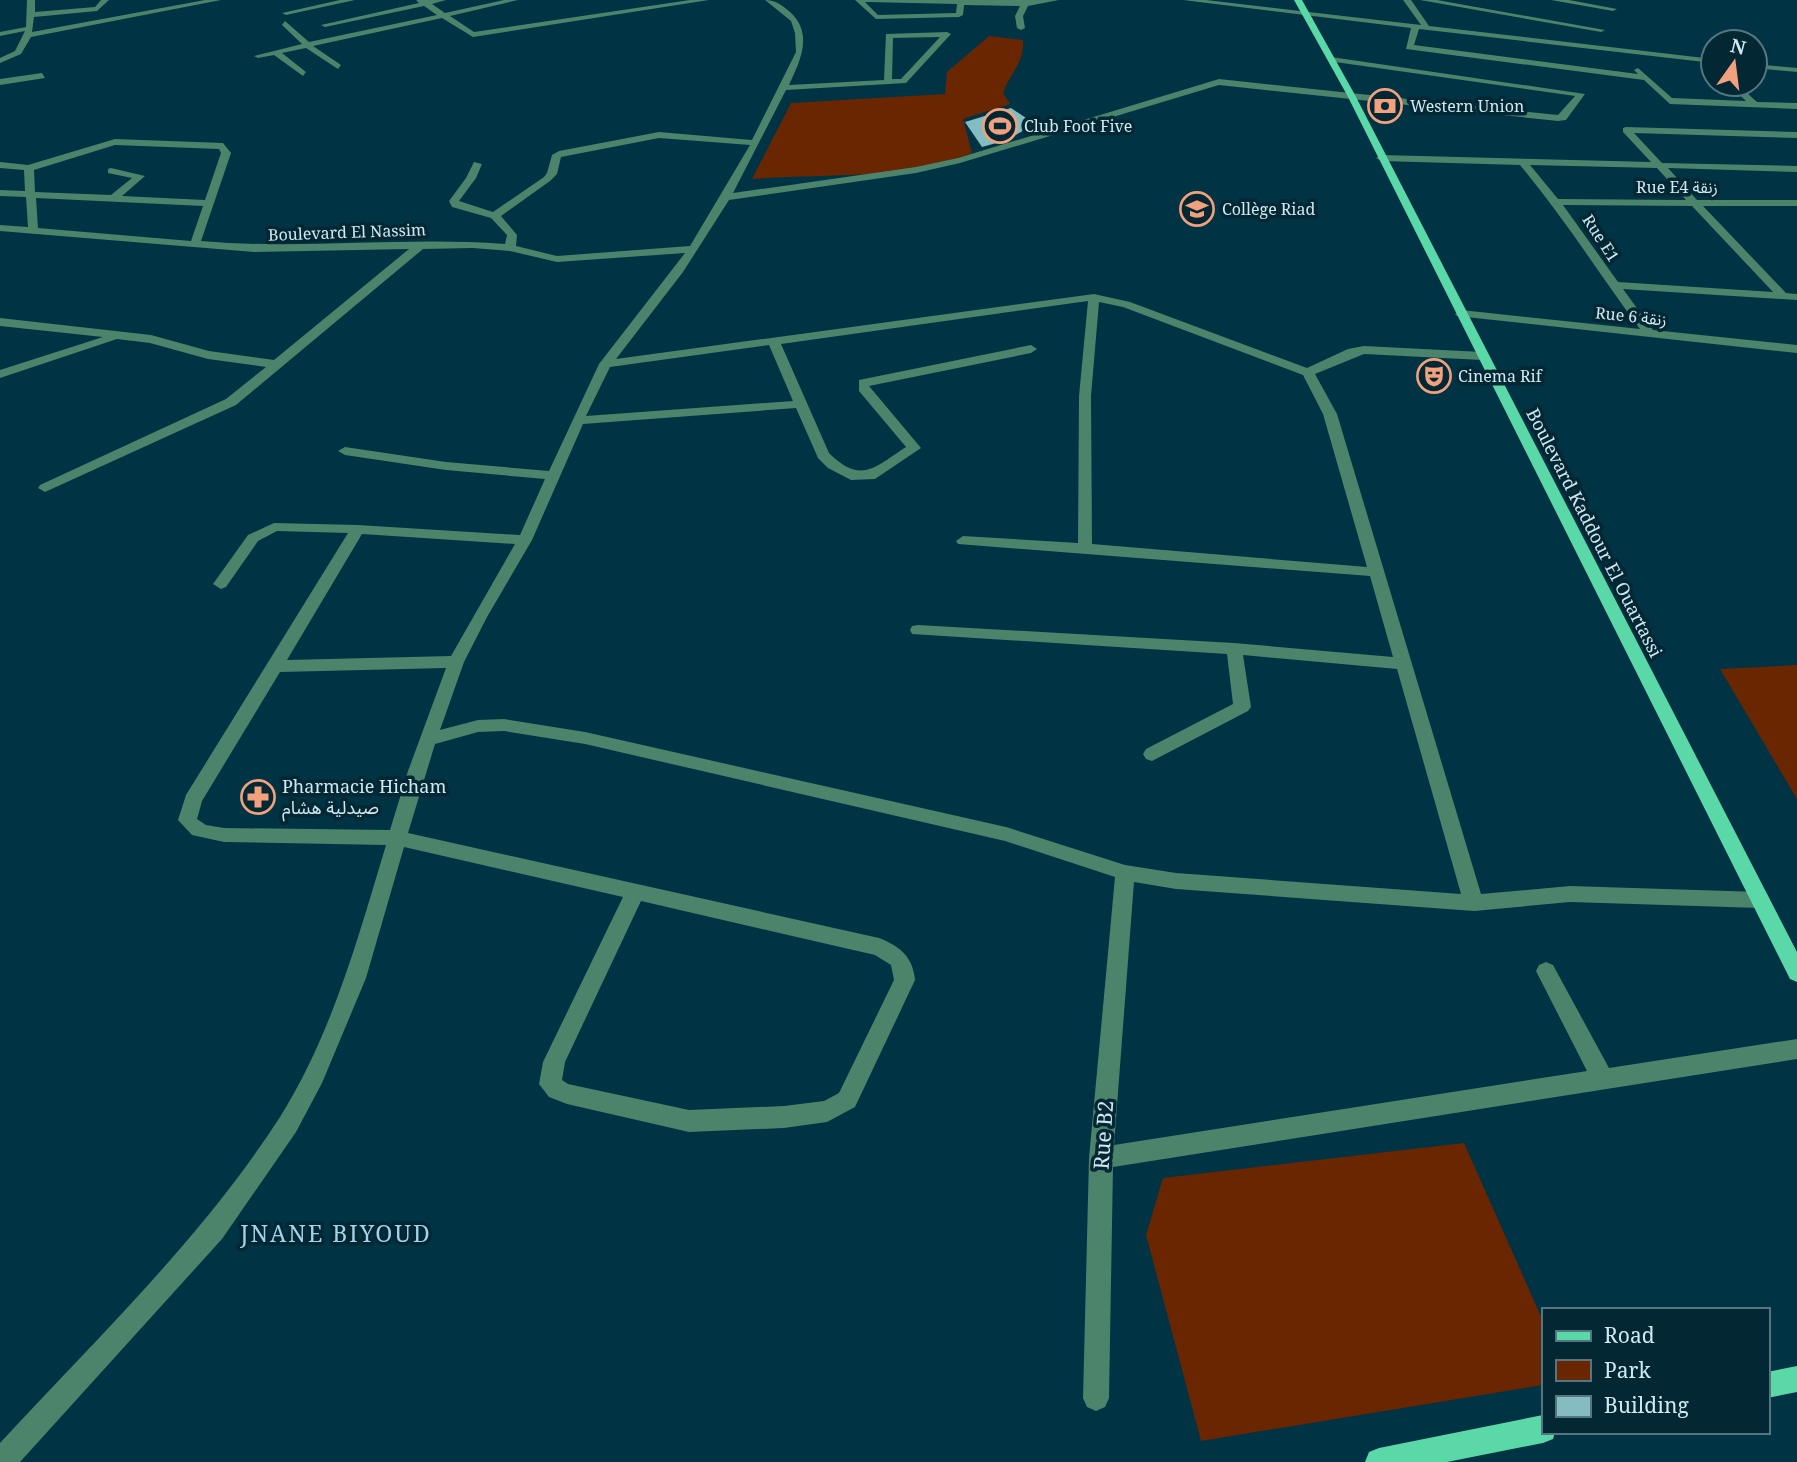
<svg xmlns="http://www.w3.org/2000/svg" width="1797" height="1462" font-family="'Noto Serif','Noto Sans Arabic',serif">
<rect width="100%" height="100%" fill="#003343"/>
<path fill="#692600" d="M989 36 1023 40C1024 64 1011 71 1003 93L1010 104 963 119 972 153C902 181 825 173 752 179L791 103 945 94 947 72Z
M1797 665V799L1720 669Z
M1464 1143 1543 1321V1385L1201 1441 1146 1235 1163 1178Z"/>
<path fill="#85bcc2" d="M1011 108 1035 124 1007 140 982 147 965 122Z"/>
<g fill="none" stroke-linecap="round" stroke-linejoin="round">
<path fill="#4b836b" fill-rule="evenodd" d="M27 0H35V12L95 7 101 0H109L97 11 34 17 32 32 205 0H221L31 37 21 54 0 63V58L15 51 25 31 0 36V32L26 27Z
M340 0H355L286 15 282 13Z
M416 0H446L432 4 445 13 504 0H518L450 16 474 32 690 0H709L473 37 442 18 313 46 341 65 338 69 306 48 282 53 306 72 303 76 274 55 258 58 254 56 302 44 282 25 285 21 309 42 437 15 424 6 325 27 321 25 419 3Z
M765 0C776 0 782 5 790 12 814 34 800 61 789 85L884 80 886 34 947 32 951 34 906 83 786 90 733 193 916 167 958 158 1219 79 1558 115 1575 96 1328 61 1331 57 1585 94 1566 120 1558 121 1219 85 960 163 916 173 729 200 683 272 616 359 1094 294 1130 302 1307 368 1348 349 1364 346 1482 352 1488 356 1482 360 1364 354 1315 374 1337 414 1481 894 1570 886 1760 892 1767 894 1770 900 1767 906 1760 908 1570 902 1474 911 1176 889 1134 882 1114 1145 1587 1071 1536 971 1539 965 1546 962 1553 965 1609 1068 1797 1039V1059L1113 1167 1109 1398 1105 1407 1096 1411 1087 1407 1083 1398 1089 1158 1115 877 1005 841 585 744 504 731 478 732 435 744 408 833 879 938C900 946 913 957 915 980L855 1107 827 1122 784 1128 689 1132 567 1104 549 1097 539 1084 543 1062 623 897 404 847 366 978 322 1083 296 1132 222 1239 20 1462H0V1443C97 1338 203 1237 280 1117 332 1034 358 938 386 845L224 842 192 835 178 820 186 795 348 533 277 531 258 541 226 587 221 589 213 584 248 535 274 523 358 525 520 535 545 479 446 470 345 455 338 451 345 447 446 462 549 471 599 364 685 253 557 262 510 251 473 248 423 249 236 405 45 492 38 488 40 485 226 399 266 367 208 359 150 343 117 339 0 378V370L103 337 0 326V318L151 335 209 351 274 360 409 249 254 252 0 231V225L28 227 26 197 0 196V190L25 191 24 170 0 168V162L28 165 115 139 223 143 231 153 201 241C303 250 404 236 505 244L507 235 491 218 452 207 449 201 466 178 474 162 482 164 476 178 459 201 493 212 544 177 547 173 552 155 559 151 659 132 752 140 796 52 795 33 791 21ZM940 37 901 79H892L893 38ZM659 138 750 145 690 246 557 256 516 246 517 235 501 216 550 181 557 174 561 157ZM115 145 219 149 221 153 205 200 122 196 145 176 111 168 108 169V173L132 178 111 195 35 192 34 170ZM36 198 203 206 191 241 38 228ZM1088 301 1079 396 1078 543 963 536 956 541 958 544 1370 576 1393 657 1234 643 918 625 912 626 910 630 912 634 1227 654 1233 704 1146 749 1143 754 1146 759 1152 761 1248 711 1251 707 1243 655 1397 669 1461 894 1176 873 1125 865 1006 827 585 732 504 719 478 720 440 730 464 662 487 617 532 540 583 424 796 408 818 458 828 468 851 480 875 479 921 448 869 386 1031 353 1037 349 1031 345 859 380V391L906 447C875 467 861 485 829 453L781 344ZM1099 302 1123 307 1303 375 1323 414 1367 567 1092 544 1091 396ZM769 345 793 401 586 416 610 367ZM362 534 515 544 451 656 287 660ZM446 668 408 771 390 830 224 828 206 825 197 819 202 801 280 672ZM641 901 875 955 891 965 894 980 839 1093 824 1101 784 1106 689 1110 568 1084 562 1080 565 1062Z
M855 0H1059L1028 6 1023 16 1025 28 1021 30 1017 28 1015 16 1020 6 964 5 963 15 959 17 876 19ZM865 2H867L957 4 956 13 878 15Z
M1183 0H1206L1421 25 1403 0H1411L1429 26 1713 59V63L1419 29 1414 45 1638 74 1634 70 1638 68 1672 98 1746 101 1728 84H1737L1757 102 1797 103V109L1670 104 1644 80 1406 49 1411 28Z
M1420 0H1437L1605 30 1601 32Z
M1551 0H1569L1617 9 1613 11Z
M1755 64 1797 68V72L1755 68Z
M42 73 45 78 0 85V79Z
M1626 127 1797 132V138L1634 133 1662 163 1797 166V172L1668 168 1697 200H1797V206H1703L1786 293 1797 294V300L1623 289 1653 330 1797 345V353L1457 316 1455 314 1461 310 1640 329C1600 275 1564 218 1520 165L1381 161 1376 158 1381 155 1651 162 1623 132V128ZM1530 165 1657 168 1686 200 1558 199ZM1563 205 1692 206 1773 292 1618 282Z"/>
<path fill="#5ad8a7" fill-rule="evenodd" d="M1294 0H1302L1355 95 1797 952V982L1790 979 1347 95Z
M1797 1366V1392L1767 1398V1372Z
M1543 1415V1432H1555L1553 1439 1543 1443 1447 1462H1365L1369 1452 1379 1448Z"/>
</g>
<defs>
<g id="bank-ring" transform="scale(1.75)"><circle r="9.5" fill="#032834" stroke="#f1a17d" stroke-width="1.5"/><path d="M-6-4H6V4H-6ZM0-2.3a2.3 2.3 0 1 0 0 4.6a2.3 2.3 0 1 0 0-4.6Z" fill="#f1a17d"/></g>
<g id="stadium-ring" transform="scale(1.75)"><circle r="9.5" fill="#032834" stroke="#f1a17d" stroke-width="1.5"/><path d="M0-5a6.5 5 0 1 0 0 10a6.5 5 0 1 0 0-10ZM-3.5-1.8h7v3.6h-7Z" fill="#f1a17d"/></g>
<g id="university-ring" transform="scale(1.75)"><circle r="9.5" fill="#032834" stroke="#f1a17d" stroke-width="1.5"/><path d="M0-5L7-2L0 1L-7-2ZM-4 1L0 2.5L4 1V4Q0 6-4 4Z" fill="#f1a17d"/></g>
<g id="theatre-ring" transform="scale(1.75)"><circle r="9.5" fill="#032834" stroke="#f1a17d" stroke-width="1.5"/><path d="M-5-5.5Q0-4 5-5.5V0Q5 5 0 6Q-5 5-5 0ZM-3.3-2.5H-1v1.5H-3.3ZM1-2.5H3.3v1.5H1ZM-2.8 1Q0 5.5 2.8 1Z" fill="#f1a17d"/></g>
<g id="pharmacy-ring" transform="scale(1.75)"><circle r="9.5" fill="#032834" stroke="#f1a17d" stroke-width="1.5"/><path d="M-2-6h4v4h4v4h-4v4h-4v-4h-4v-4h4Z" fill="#f1a17d"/></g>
</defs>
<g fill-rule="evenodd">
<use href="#bank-ring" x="1385" y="106"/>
<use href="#stadium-ring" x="1000" y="126"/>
<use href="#university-ring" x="1197" y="209"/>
<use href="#theatre-ring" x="1434" y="376"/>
<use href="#pharmacy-ring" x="258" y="797"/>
</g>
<g text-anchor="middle" stroke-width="7" stroke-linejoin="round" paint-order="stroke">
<g font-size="16" fill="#d0e8f2" stroke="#032834" text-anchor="start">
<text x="1410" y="112">Western Union</text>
<text x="1024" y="132">Club Foot Five</text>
<text x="1222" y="215">Collège Riad</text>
<text x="1458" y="382">Cinema Rif</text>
</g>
<g font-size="16" fill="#d0e8f2" stroke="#032834">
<text x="1677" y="193">Rue E4 زنقة</text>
<text transform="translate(347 232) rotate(-2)" y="6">Boulevard El Nassim</text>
<text transform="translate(1601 238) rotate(57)" y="6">Rue E1</text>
<text transform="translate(1631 316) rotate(6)" y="6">Rue 6 زنقة</text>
</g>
<g font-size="18" fill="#d0e8f2" stroke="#032834">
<text transform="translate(1594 533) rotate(63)" y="6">Boulevard Kaddour El Ouartassi</text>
</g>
<g font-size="18" fill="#d0e8f2" stroke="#032834" text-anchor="start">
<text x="282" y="793">Pharmacie Hicham<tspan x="282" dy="21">صيدلية هشام</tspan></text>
</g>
<g font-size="21" fill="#d0e8f2" stroke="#032834">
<text transform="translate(1104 1135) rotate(-86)" y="7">Rue B2</text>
</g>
<g font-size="23" letter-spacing="2" fill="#a2d3e6" stroke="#032834">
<text x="336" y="1242">JNANE BIYOUD</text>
</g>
</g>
<rect x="1542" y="1308" width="228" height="126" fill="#032834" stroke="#557580" stroke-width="2"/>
<rect x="1556" y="1331" width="35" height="10" fill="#5ad8a7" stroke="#557580" stroke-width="2"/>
<text x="1604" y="1343" font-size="21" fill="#d0e8f2">Road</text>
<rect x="1556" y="1360" width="35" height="21" fill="#692600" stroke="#557580" stroke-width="2"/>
<text x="1604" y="1378" font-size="21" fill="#d0e8f2">Park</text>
<rect x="1556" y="1396" width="35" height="21" fill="#85bcc2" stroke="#557580" stroke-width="2"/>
<text x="1604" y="1413" font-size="21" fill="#d0e8f2">Building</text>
<g transform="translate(1734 63) rotate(14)"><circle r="33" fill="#032834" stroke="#557580" stroke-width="2"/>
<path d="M0-5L12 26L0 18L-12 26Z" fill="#f1a17d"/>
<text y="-10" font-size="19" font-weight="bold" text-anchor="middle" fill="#d0e8f2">N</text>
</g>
</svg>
